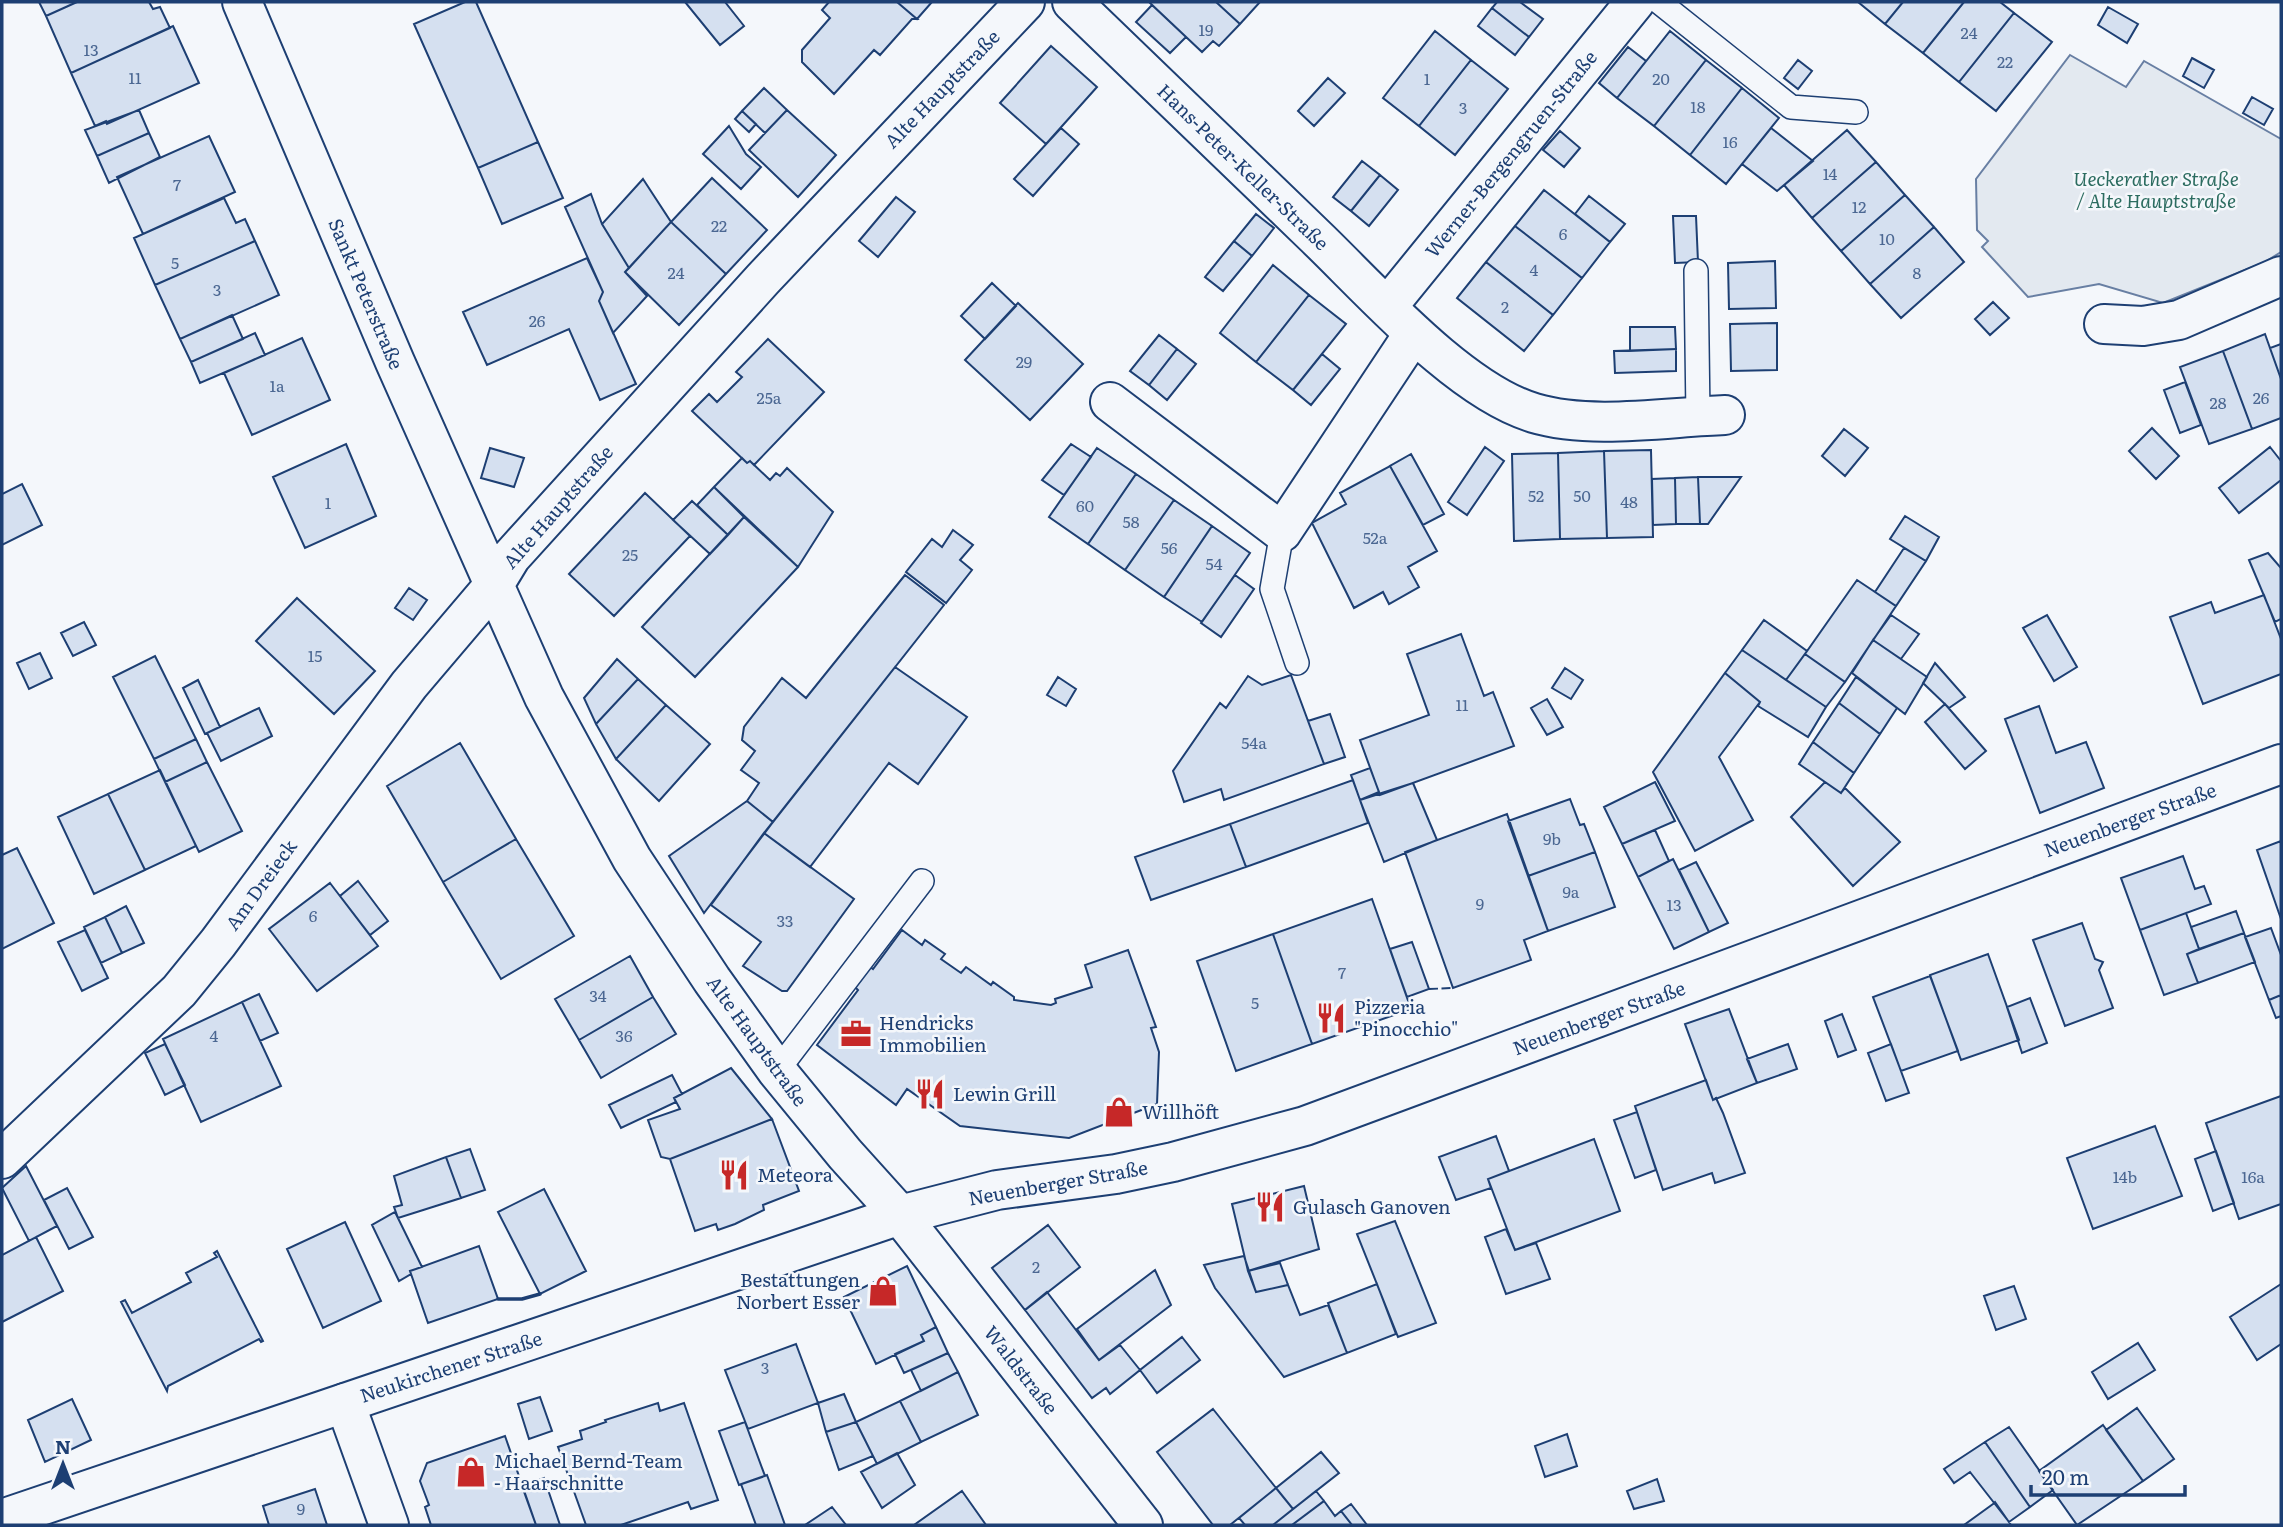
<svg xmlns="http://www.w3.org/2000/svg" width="2283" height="1527" font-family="Literata,serif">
<rect width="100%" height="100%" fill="#f4f7fb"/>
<path fill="#e3e9f0" stroke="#687fa3" stroke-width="2" d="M2070 55 2126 87 2144 61 2281 139V252L2265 262 2163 303 2099 284 2028 297 1982 247 1988 241 1977 230 1976 179Z"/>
<path fill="#d5e0f0" stroke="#1d3f73" stroke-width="2" d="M39 2H77L46 16Z
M77 2H149L153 9 160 7 170 28 71 73 46 16Z
M465 2H476L538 142 478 168 414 24Z
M685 2H725L744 26 720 45Z
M829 2H897L917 19H912L880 55 874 50 834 94 802 62V50L830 18 822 10Z
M897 2H932L917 19Z
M1149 2H1216L1240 24 1219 46 1213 41 1202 52Z
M1216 2H1260L1240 24Z
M1497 2H1520L1543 19 1529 37 1492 8Z
M1858 2H1903L1885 24Z
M1903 2H1964L1923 53 1885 24Z
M1964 2H2000L2014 13 1959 82 1923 53Z
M1152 5 1186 37 1170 53 1136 22Z
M2108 7 2138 24 2127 43 2098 25Z
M1492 8 1529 37 1515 55 1478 26Z
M2014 13 2052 42 1996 111 1959 82Z
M173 26 199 83 107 124 106 121 95 126 71 73Z
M1435 31 1471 60 1419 126 1383 98Z
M1670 31 1706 60 1654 126 1617 98Z
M1051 46 1097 87 1046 144 1000 103Z
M1628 47 1646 61 1617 98 1599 83Z
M2192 58 2214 70 2204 88 2183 76Z
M1471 60 1508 89 1455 155 1419 126Z
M1706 60 1742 88 1690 155 1654 126Z
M1798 60 1812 71 1798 89 1784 78Z
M1328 78 1345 93 1314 126 1298 111Z
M764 88 787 110 765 133 742 111Z
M1742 88 1779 118 1726 184 1690 155Z
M2252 97 2273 109 2264 125 2243 113Z
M139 110 149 133 97 156 85 130Z
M787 110 836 155 798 197 749 150Z
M742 111 756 124 749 132 735 119Z
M729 126 746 154 761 167 741 189 703 154Z
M1061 128 1079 144 1033 196 1014 179Z
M1771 128 1813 161 1777 191 1742 164Z
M1847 130 1876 162 1812 218 1784 185Z
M1560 131 1580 148 1564 167 1543 150Z
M149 133 160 157 109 183 97 156Z
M209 136 235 192 143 234 117 177Z
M538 142 563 198 502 224 478 168Z
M1362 161 1380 175 1351 211 1333 197Z
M1876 162 1905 195 1841 251 1812 218Z
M1380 175 1398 190 1369 226 1351 211Z
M712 178 767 230 726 274 671 222Z
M643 179 671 222 629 268 602 224Z
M1544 190 1610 242 1582 278 1515 226Z
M591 194 602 224 629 268 625 272 647 296 613 333 599 301 603 292 565 207Z
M1905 195 1934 227 1870 284 1841 251Z
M1589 196 1625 224 1610 242 1575 214Z
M896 197 915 212 878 257 859 241Z
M224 198 236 223 245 219 255 241 155 285 134 238Z
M1256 214 1274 228 1252 256 1234 241Z
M1673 216H1696L1698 262 1675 263Z
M671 222 726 274 679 325 625 272Z
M1515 226 1582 278 1553 315 1486 262Z
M1934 227 1964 262 1901 318 1870 284Z
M255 241 279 295 180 339 155 285Z
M1234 241 1252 256 1223 291 1205 277Z
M587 258 603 292 599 301 636 384 600 400 569 329 487 365 463 312Z
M1775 261 1776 308 1729 309 1728 263Z
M1486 262 1553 315 1524 351 1457 298Z
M1273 265 1309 295 1256 362 1220 333Z
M992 283 1016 306 985 339 961 316Z
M1309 295 1346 324 1293 390 1256 362Z
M1993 302 2009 318 1990 335 1975 319Z
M1018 303 1083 364 1030 420 965 360Z
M232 315 243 339 191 362 180 339Z
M1777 323V370L1731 371 1730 324Z
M1630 327H1675L1676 349 1630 351Z
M255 333 265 355 200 383 191 362Z
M2265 334 2281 379V418L2252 429 2223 351Z
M1159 335 1177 349 1149 385 1130 371Z
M302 338 330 400 252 435 224 373Z
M768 339 824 392 754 465 750 461 747 463 692 411 709 394 717 402 742 377 736 372Z
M2281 344V379L2270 348Z
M1177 349 1196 364 1167 400 1149 385Z
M1676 349V371L1615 373 1614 351Z
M2223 351 2252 429 2209 444 2180 367Z
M1322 354 1340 369 1311 405 1293 390Z
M2185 382 2201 425 2180 433 2164 390Z
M2152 428 2179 456 2156 479 2129 451Z
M1844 429 1868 448 1845 476 1822 456Z
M346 444 376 516 305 548 273 477Z
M1071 444 1091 457 1064 495 1042 480Z
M1485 447 1504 461 1467 515 1448 502Z
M2270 447 2281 461V480L2239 513 2219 488Z
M490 448 524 458 514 487 481 478Z
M1097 448 1136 474 1088 544 1049 517Z
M1651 450 1653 537 1607 538 1604 451Z
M1604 451 1607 538 1560 539 1558 453Z
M1558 453 1560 539 1514 541 1512 454Z
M1411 454 1444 514 1423 525 1390 466Z
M742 458 747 463 750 461 770 480 776 473 780 476 787 468 833 512 798 567 714 487Z
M1390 466 1437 551 1408 567 1419 587 1389 604 1383 592 1354 608 1312 523 1346 504 1340 493Z
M1136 474 1174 500 1125 570 1088 544Z
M1698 477 1700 524H1676L1675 478Z
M1698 477H1741L1708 524H1700Z
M1675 478 1676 524 1653 525 1652 479Z
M22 484 42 525 2 545V494Z
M714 487 744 517 728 535 697 505Z
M645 493 690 536 614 616 569 574Z
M1174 500 1212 526 1164 597 1125 570Z
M692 501 728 535 710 554 673 520Z
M1905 516 1939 537 1926 561 1890 539Z
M744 517 798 567 695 677 642 627Z
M1212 526 1250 553 1202 622 1164 597Z
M953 530 973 545 960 560 972 570 946 603 906 572 932 539 942 547Z
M1904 548 1926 561 1896 606 1875 592Z
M2268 553 2281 568V619L2275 622 2249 560Z
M905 575 944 605 773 822 747 801 759 783 741 770 755 751 742 740 744 727 782 678 806 698Z
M1235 575 1254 589 1221 637 1201 623Z
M1857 580 1896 606 1845 682 1805 654Z
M409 588 427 600 413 620 395 608Z
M2264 595 2281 639V674L2203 704 2170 617 2211 602 2215 613Z
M297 598 375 671 334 714 256 641Z
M1891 615 1919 634 1901 659 1873 640Z
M2047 615 2077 667 2054 681 2023 628Z
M1764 620 1807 651 1786 680 1742 650Z
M84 622 96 645 73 656 61 633Z
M1461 634 1484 696 1493 692 1514 746 1380 795 1360 740 1429 715 1407 654Z
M1873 640 1927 677 1905 714 1852 673Z
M1742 650 1826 707 1808 737 1758 706 1760 702 1725 673Z
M40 653 52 678 29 689 17 663Z
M1805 654 1845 682 1826 707 1786 680Z
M155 656 196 739 154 759 113 677Z
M617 659 638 679 596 724 584 698Z
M1935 663 1965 697 1949 708 1923 683Z
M895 667 967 717 918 784 889 763 810 867 764 833Z
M1565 668 1583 680 1571 699 1552 688Z
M1725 673 1760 702 1719 757 1753 820 1695 851 1653 772Z
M1291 675 1324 764 1224 800 1221 789 1184 802 1173 771 1220 703 1226 708 1248 676 1262 685Z
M1058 677 1076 689 1066 706 1047 695Z
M1856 677 1897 708 1880 734 1839 703Z
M638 679 666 705 616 759 596 724Z
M198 680 220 727 205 734 183 688Z
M1547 699 1563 727 1547 735 1531 708Z
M1839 703 1880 734 1854 773 1813 742Z
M1945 704 1986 751 1965 769 1925 722Z
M666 705 710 744 659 801 616 759Z
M2039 706 2056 753 2086 742 2104 788 2040 813 2005 719Z
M259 708 272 736 221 761 207 733Z
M1330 714 1345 757 1324 764 1308 721Z
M196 739 207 762 165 782 154 759Z
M1813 742 1854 773 1841 793 1799 764Z
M460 743 516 839 443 882 387 786Z
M207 762 242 831 199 852 165 782Z
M1370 768 1379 792 1360 800 1351 775Z
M160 770 196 846 145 870 108 794Z
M1353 780 1368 823 1246 867 1230 824Z
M1655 782 1675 821 1622 844 1604 807Z
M1825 782 1841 793 1845 788 1900 842 1853 886 1791 817Z
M1413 783 1437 840 1384 862 1360 800Z
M108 794 145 870 94 894 58 817Z
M1570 799 1580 825 1584 824 1595 852 1528 876 1508 821Z
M747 801 773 822 704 913 669 856Z
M1507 814 1548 931 1524 940 1531 960 1453 988 1405 852Z
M1230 824 1246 867 1151 900 1135 857Z
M1655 830 1669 861 1638 877 1622 844Z
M764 833 854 899 787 991H782L743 966 761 942 711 905Z
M516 839 574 936 501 979 443 882Z
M2281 841V919L2257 850Z
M17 848 54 923 2 949V855Z
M1595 852 1615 907 1548 931 1528 876Z
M2183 856 2195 889 2204 886 2211 904 2140 930 2121 878Z
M1673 859 1709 932 1674 949 1638 877Z
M1696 862 1728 923 1709 932 1679 870Z
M358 881 388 921 370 935 340 896Z
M330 883 378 946 317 991 269 929Z
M1372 899 1411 1009 1312 1044 1273 934Z
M126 906 144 943 122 953 105 917Z
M2236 911 2244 933 2199 949 2191 927Z
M2186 913 2199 949 2187 954 2198 983 2164 995 2140 930Z
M105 917 122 953 101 963 84 927Z
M2082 923 2095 959 2103 962 2099 970 2113 1008 2065 1026 2033 940Z
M2271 928 2281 955V995L2269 1000 2245 937Z
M85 930 108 978 82 991 58 942Z
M902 930 922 945 925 940 945 954 941 959 961 973 966 967 991 985 993 982 1014 997V1000L1051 1005 1056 1003 1055 999 1092 987 1085 965 1128 950 1156 1027 1151 1028 1159 1052 1157 1104 1069 1138 960 1126 907 1089 896 1105 817 1045 858 990 855 987 869 966 873 969Z
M2244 933 2255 962 2198 983 2187 954Z
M1273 934 1312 1044 1236 1071 1197 961Z
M1412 942 1429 989 1407 997 1390 949Z
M1988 954 2019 1040 1961 1060 1930 975Z
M630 956 653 997 579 1040 555 999Z
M1930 976 1958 1051 1901 1071 1873 997Z
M259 994 278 1033 260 1041 242 1002Z
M2281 995V1016L2276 1018 2269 1000Z
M653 997 676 1034 601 1078 579 1040Z
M2030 998 2047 1043 2022 1053 2007 1007Z
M242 1002 281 1086 201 1122 163 1039Z
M1729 1009 1757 1083 1713 1100 1685 1024Z
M1842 1014 1856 1050 1838 1057 1825 1021Z
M165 1044 185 1085 165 1095 145 1053Z
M1788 1044 1797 1069 1757 1083 1747 1059Z
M1891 1044 1909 1093 1886 1101 1868 1053Z
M731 1068 772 1119 670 1159 661 1157 648 1120 680 1109 674 1098Z
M672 1075 682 1094 674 1098 676 1102 621 1128 609 1105Z
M1706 1080 1713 1100 1716 1098 1723 1113 1745 1173 1715 1183 1712 1173 1663 1190 1635 1106Z
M2281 1096V1204L2239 1219 2206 1123Z
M1637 1112 1656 1170 1635 1178 1614 1120Z
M772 1119 799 1191 763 1205 764 1210 735 1224 718 1230 716 1224 695 1231 670 1159Z
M2155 1126 2182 1196 2093 1229 2067 1158Z
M1496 1136 1509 1171 1488 1179 1491 1188 1456 1200 1439 1157Z
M1594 1139 1620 1211 1515 1250 1488 1179Z
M470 1149 485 1190 461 1198 446 1157Z
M2216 1151 2234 1203 2213 1211 2195 1159Z
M446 1157 461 1198 398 1218 394 1207 402 1205 394 1176Z
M26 1166 57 1226 29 1241 2 1188Z
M1304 1186 1319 1249 1248 1271 1232 1204Z
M67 1188 93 1237 69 1249 44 1200Z
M544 1189 586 1271 540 1294 498 1212Z
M395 1212 422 1267 410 1271 411 1274 399 1281 372 1225Z
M1395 1221 1436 1323 1398 1337 1357 1234Z
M345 1222 381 1301 323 1328 287 1249Z
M1048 1225 1080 1267 1025 1310 992 1268Z
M1506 1229 1515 1250 1536 1243 1550 1279 1506 1294 1485 1237Z
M36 1237 63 1291 2 1322V1255Z
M479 1246 498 1299 428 1323 410 1271Z
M217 1251 263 1341 261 1342 259 1339 168 1386 167 1391 121 1302 125 1300 132 1313 191 1282 186 1273 217 1257 214 1253Z
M1244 1256 1256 1292 1288 1285 1300 1315 1328 1305 1347 1353 1284 1377 1215 1288 1204 1265Z
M1280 1263 1288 1285 1256 1292 1248 1271Z
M907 1266 936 1327 921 1335 924 1341 876 1364 844 1297Z
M1155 1270 1171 1305 1099 1360 1077 1329Z
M1377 1284 1396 1334 1347 1353 1328 1303Z
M2281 1284V1344L2257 1360 2230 1317Z
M2014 1286 2026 1319 1996 1330 1984 1296Z
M1047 1292 1099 1360 1120 1345 1140 1370 1110 1394 1106 1388 1092 1398 1025 1310Z
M936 1327 948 1353 904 1373 895 1354 924 1341 921 1335Z
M1182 1337 1200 1360 1157 1393 1140 1370Z
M2138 1343 2155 1370 2108 1399 2092 1372Z
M796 1344 818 1403 748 1429 725 1370Z
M948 1353 958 1372 921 1391 911 1370Z
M958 1372 978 1415 921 1442 900 1401Z
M844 1394 856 1422 826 1432 818 1403Z
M540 1397 552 1431 529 1439 518 1404Z
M72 1399 91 1440 45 1462 28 1420Z
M900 1401 921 1442 877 1464 856 1422Z
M658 1403 660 1411 684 1403 718 1500 691 1509 688 1502 621 1525H586L558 1447 582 1439 580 1431 606 1422 605 1420Z
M2137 1408 2174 1459 2143 1481 2106 1430Z
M1213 1409 1276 1488 1230 1525H1213L1157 1452Z
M745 1422 765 1476 739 1485 719 1431Z
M856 1422 873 1456 839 1470 826 1432Z
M2103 1425 2143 1481 2077 1525 2039 1471Z
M2009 1427 2053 1490 2030 1507 1985 1442Z
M1567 1434 1577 1466 1545 1477 1535 1446Z
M505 1436 536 1525H431L425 1507 429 1505 420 1481 427 1463Z
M1985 1442 2030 1507 2009 1522 1970 1472 1954 1483 1944 1469Z
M1321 1452 1339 1473 1293 1509 1276 1488Z
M897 1453 915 1485 882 1508 861 1472Z
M767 1475 785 1525H756L741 1484Z
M544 1478 560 1525H536L522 1486Z
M1657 1479 1664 1501 1634 1509 1627 1491Z
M1276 1488 1293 1509 1273 1525H1245L1239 1518Z
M315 1489 327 1525H269L263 1506Z
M962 1491 986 1525H914Z
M1316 1491 1324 1501 1292 1525H1273Z
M1324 1501 1335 1516 1341 1511 1352 1525H1292Z
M1995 1502 2011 1525H1964L1993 1504Z
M1351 1504 1367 1525H1352L1341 1511Z
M832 1507 846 1525H805Z"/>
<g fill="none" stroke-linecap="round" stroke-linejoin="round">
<g stroke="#1d3f73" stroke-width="26">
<path id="service" d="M1659 2 1791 107 1856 112
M1696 271 1698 416
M1282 532 1272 589 1297 663
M777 1071 922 881"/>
</g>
<g stroke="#1d3f73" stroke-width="42">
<path id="minor" d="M242 2 395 362 544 697 632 859 712 980 777 1071 845 1154 900 1215 1143 1525
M1072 2C1154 80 1235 159 1317 238 1373 292 1460 391 1534 413 1591 430 1667 417 1725 415
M1387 307 1635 2
M2104 324 2143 326 2179 320 2281 276
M1110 402 1282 532 1414 333
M2 1159 179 991 218 943 409 685 494 585 511 557 763 279 1025 2
M345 1403 389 1525"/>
</g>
<g stroke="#1d3f73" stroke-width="42">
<path id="tertiary" d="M2 1519 900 1215 997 1190 1116 1174 1173 1162 1305 1126 2281 764"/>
</g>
<use href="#service" stroke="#f4f7fb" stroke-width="23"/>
<use href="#minor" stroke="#f4f7fb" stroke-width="38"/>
<use href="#tertiary" stroke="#f4f7fb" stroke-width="38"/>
<path stroke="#1d3f73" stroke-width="2" stroke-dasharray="9 3.5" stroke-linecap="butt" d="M1429 989 1453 988"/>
<path stroke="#1d3f73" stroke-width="3.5" d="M498 1299H522L540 1294"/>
</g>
<defs>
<g id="restaurant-bare" transform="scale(2.415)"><path d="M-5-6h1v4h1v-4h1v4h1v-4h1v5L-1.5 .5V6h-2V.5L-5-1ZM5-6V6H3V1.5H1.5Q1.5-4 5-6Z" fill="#c62828" stroke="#f4f7fb" stroke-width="2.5" paint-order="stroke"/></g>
<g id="office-bare" transform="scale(2.415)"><path d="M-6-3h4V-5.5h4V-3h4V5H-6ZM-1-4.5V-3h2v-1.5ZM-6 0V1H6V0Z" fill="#c62828" stroke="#f4f7fb" stroke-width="2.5" paint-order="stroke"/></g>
<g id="shop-bare" transform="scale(2.415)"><path d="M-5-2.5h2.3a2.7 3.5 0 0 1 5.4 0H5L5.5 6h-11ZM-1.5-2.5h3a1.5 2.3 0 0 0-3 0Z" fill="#c62828" stroke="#f4f7fb" stroke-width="2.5" paint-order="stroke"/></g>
</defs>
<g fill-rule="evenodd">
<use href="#restaurant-bare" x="1331" y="1018"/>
<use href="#office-bare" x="856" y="1034"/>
<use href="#restaurant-bare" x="930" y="1094"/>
<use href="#shop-bare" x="1119" y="1112"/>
<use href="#restaurant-bare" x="734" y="1175"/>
<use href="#restaurant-bare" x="1270" y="1207"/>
<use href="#shop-bare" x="883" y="1291"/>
<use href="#shop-bare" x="471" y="1472"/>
</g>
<g text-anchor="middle" stroke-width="5" stroke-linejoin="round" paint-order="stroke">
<g font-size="16" fill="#4b6792">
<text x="1206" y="36">19</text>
<text x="1969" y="39">24</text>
<text x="91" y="56">13</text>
<text x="2005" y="68">22</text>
<text x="135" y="84">11</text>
<text x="1427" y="85">1</text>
<text x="1661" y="85">20</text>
<text x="1698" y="113">18</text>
<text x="1463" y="114">3</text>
<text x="1730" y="148">16</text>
<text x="1830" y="180">14</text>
<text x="177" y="191">7</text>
<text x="1859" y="213">12</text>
<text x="719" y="232">22</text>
<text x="1563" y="240">6</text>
<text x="1887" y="245">10</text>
<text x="175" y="269">5</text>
<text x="1534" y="276">4</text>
<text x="676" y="279">24</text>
<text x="1917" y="279">8</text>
<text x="217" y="296">3</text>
<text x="1505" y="313">2</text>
<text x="537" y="327">26</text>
<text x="1024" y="368">29</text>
<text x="277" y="392">1a</text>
<text x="769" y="404">25a</text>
<text x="2261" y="404">26</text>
<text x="2218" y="409">28</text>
<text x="1536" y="502">52</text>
<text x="1582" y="502">50</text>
<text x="1629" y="508">48</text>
<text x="328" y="509">1</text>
<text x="1085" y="512">60</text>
<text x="1131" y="528">58</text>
<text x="1375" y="544">52a</text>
<text x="1169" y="554">56</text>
<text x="630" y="561">25</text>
<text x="1214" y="570">54</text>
<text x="315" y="662">15</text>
<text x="1462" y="711">11</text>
<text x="1254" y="749">54a</text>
<text x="1552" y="845">9b</text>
<text x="1571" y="898">9a</text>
<text x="1480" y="910">9</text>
<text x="1674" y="911">13</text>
<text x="313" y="922">6</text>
<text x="785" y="927">33</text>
<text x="1342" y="979">7</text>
<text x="598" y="1002">34</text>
<text x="1255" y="1009">5</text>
<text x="214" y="1042">4</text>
<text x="624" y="1042">36</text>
<text x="2125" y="1183">14b</text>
<text x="2253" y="1183">16a</text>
<text x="1036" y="1273">2</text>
<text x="765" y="1374">3</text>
<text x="301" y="1515">9</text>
</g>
<g font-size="19" fill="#1d3f73" stroke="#f4f7fb">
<text transform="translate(942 89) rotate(-46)" y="7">Alte Hauptstraße</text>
<text transform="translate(1511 154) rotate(-51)" y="7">Werner-Bergengruen-Straße</text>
<text transform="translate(1243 167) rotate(44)" y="7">Hans-Peter-Keller-Straße</text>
<text transform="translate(366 294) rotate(67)" y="7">Sankt Peterstraße</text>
<text transform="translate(558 507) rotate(-49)" y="7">Alte Hauptstraße</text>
<text transform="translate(2130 820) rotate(-20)" y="7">Neuenberger Straße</text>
<text transform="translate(261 885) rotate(-54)" y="7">Am Dreieck</text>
<text transform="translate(1599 1018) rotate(-20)" y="7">Neuenberger Straße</text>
<text transform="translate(757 1041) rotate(54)" y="7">Alte Hauptstraße</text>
<text transform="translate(1058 1183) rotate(-10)" y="7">Neuenberger Straße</text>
<text transform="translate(451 1367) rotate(-18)" y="7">Neukirchener Straße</text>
<text transform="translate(1021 1370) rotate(52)" y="7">Waldstraße</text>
</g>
<g font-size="19" font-style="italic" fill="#2c6c60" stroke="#f4f7fb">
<text x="2156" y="186">Ueckerather Straße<tspan x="2156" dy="22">/ Alte Hauptstraße</tspan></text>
</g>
<g font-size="19" fill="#1d3f73" stroke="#f4f7fb" text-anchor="start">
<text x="1354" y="1014">Pizzeria<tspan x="1354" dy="22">"Pinocchio"</tspan></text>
<text x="879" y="1030">Hendricks<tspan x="879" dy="22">Immobilien</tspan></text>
<text x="953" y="1101">Lewin Grill</text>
<text x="1142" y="1119">Willhöft</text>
<text x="757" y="1182">Meteora</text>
<text x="1293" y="1214">Gulasch Ganoven</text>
<text x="860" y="1287" text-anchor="end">Bestattungen<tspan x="860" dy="22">Norbert Esser</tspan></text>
<text x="494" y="1468">Michael Bernd-Team<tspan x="494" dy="22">- Haarschnitte</tspan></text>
</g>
</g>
<rect width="2283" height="1527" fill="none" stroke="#1d3f73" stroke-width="7"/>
<g transform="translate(63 1464)" stroke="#f4f7fb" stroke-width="5" paint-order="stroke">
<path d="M0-5L12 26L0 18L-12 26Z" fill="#1d3f73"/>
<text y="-10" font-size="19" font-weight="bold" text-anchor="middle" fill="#1d3f73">N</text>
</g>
<path d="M2031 1485v10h154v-10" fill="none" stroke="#1d3f73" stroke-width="3.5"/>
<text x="2042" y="1485" font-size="21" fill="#1d3f73" stroke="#f4f7fb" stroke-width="5" paint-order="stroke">20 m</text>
</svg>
